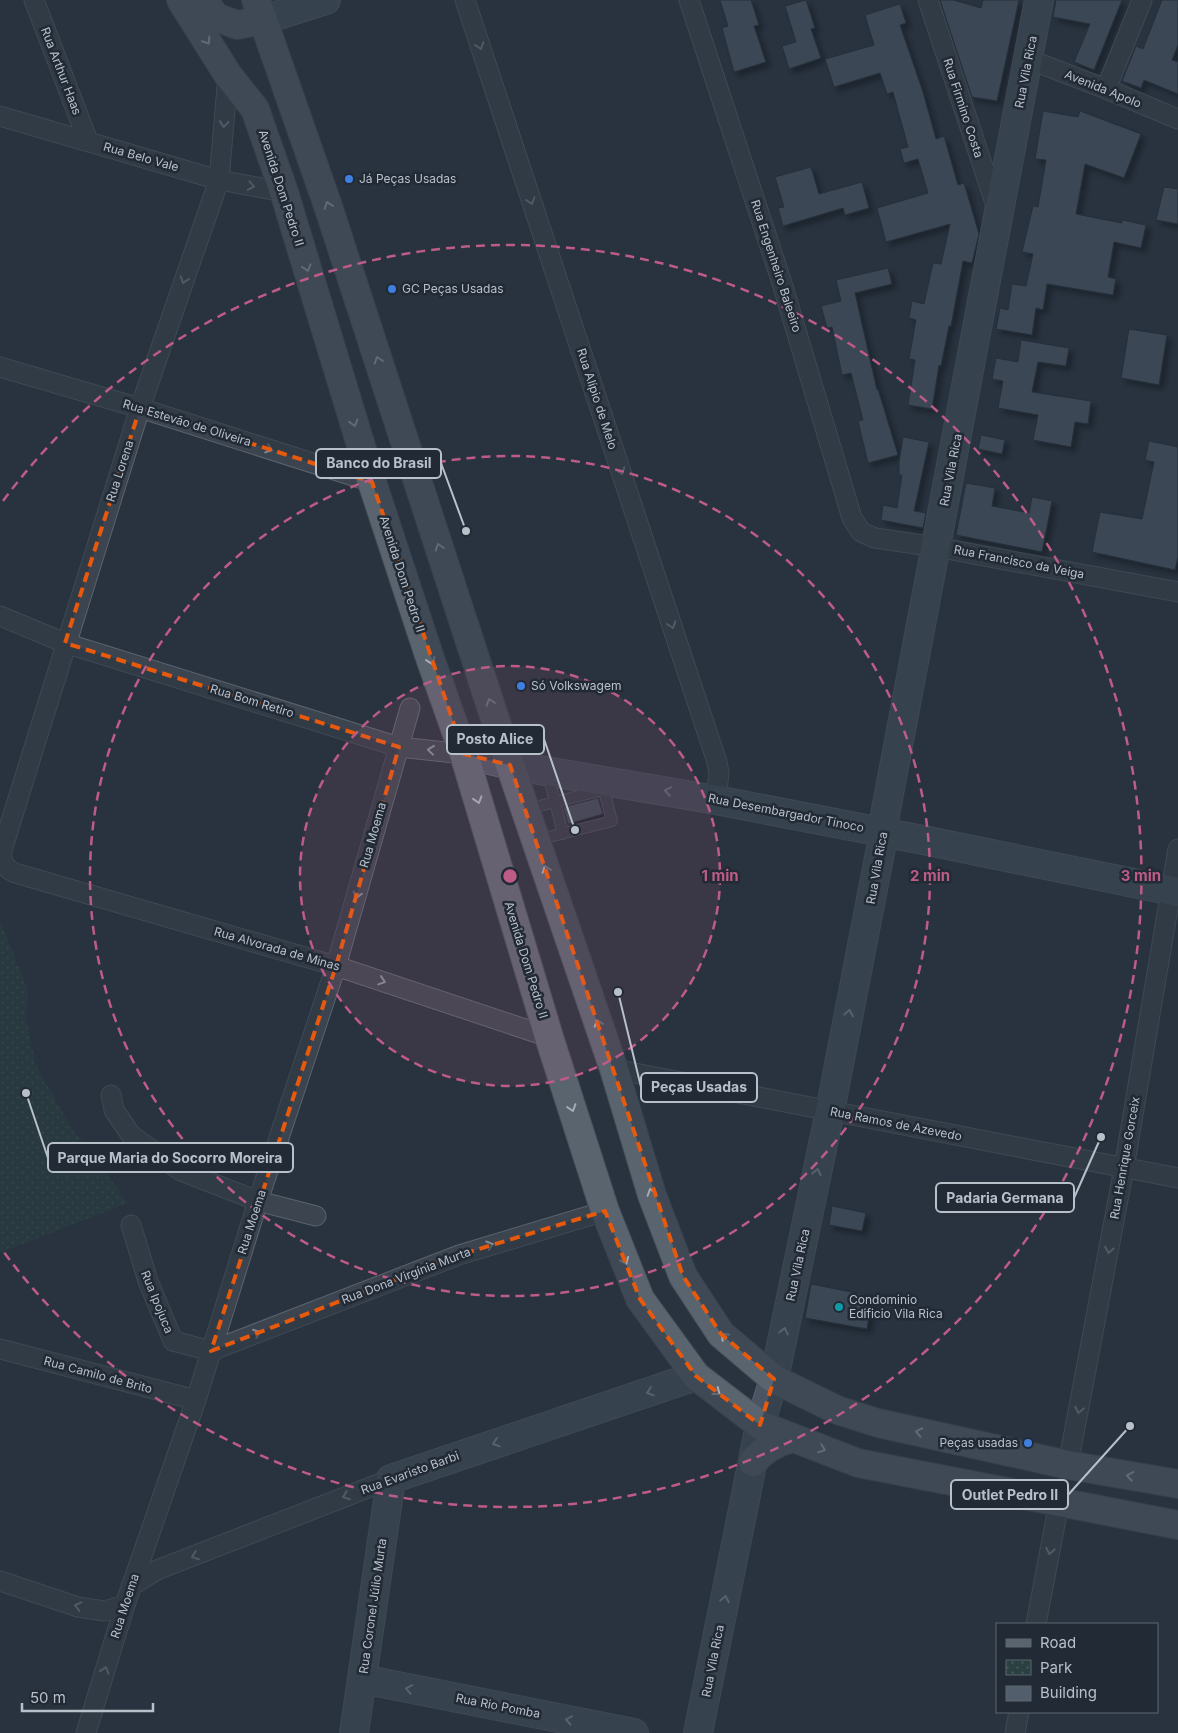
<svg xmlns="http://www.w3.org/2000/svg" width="1178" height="1733" font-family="Inter,sans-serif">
<defs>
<pattern id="park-dots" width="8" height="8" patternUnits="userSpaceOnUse" patternTransform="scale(1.25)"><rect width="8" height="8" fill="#2b4141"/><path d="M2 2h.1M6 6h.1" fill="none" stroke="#485b5b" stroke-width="1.8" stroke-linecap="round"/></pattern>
<filter id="shadow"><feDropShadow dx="4.5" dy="4.5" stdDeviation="2.5" flood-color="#0009"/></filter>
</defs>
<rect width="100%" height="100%" fill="#28333f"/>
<path fill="url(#park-dots)" d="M0 921 28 990 26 1017 35 1063 69 1124 128 1203 0 1253Z"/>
<path fill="#535e6d" stroke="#232c37" filter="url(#shadow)" d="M720 0H751L759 25 754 26 766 62 734 72 722 28 728 26Z
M806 0 815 28 811 29 821 58 789 69 782 46 796 42 785 6Z
M940 0H953L981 8 983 0H1019L997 101 972 97Z
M1056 0H1122L1094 70 1074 62 1090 24 1053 17Z
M1162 0H1178V45L1172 60 1178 62V94L1144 80 1141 88 1122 81 1136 46 1143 49Z
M900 4 906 23 900 25 923 92 936 139 944 136 958 185 964 183 979 234 972 263 963 261 951 326H949L941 366 939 365 932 409 908 405 915 360 909 359 916 320 909 318 912 301 924 304 933 263 941 264 950 224 886 242 877 208 928 193 918 159 904 163 900 149 908 147 893 92 887 94 880 73 834 87 825 59 874 45 865 15Z
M1043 111 1078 117 1080 111 1141 134 1124 178 1085 164 1076 214 1122 223V220L1146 225 1141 248 1114 242 1108 277 1116 279 1113 295 1047 284 1043 310 1036 308 1032 335 996 329 1000 308 1008 310 1012 284 1026 286 1033 254 1022 252 1033 206 1038 207 1046 160 1035 159Z
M811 167 819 194 862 182 869 208 845 215 843 208 783 226 778 208 784 207 775 177Z
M1164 187 1178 189V224L1156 220Z
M888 268 892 284 855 293 877 390 878 389 898 455 868 463 858 421 863 420 851 373 842 375 832 327 827 328 821 306 841 301 836 280Z
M1129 329 1167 335 1159 385 1121 378Z
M1021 340 1069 348 1066 366 1038 362 1032 392 1091 401 1088 424 1075 422 1071 447 1033 440 1038 415 998 408 1003 381 992 379 996 358 1018 362Z
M981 435 1005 440 1002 454 978 449Z
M903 437 929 442 914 511 926 513 923 528 881 520 883 505 897 508 902 475H899V462Z
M1149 441 1178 447V557L1175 570 1092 552 1100 512 1142 519 1154 462 1145 460Z
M966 483 995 488 992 506 1029 513 1032 497 1052 501 1042 552 956 535Z
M598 798 603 814 568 824 563 807Z
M832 1206 866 1213 862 1231 829 1225Z
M811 1284 872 1296 867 1329 805 1318Z"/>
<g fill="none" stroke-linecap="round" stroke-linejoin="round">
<g stroke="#5a636d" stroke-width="12">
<path id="lane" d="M548 774 563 834
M527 809 603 790
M537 840 612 821 602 783"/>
</g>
<g stroke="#5a636d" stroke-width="21">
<path id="street" d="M34 0 88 141
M465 0 717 762 719 773 716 800
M689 0 781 280 852 518 861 532 875 538 936 547 1178 592
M928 0 998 212
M1028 59 1106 89 1178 119
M228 75 219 180 140 408 2 850C1 862 4 868 15 873L336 966 549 1037
M1106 89 1142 0
M0 116 219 180 284 192
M0 367 140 408 372 482
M0 616 65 643 399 747 464 754
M614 1069 1178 1178
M111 1095 114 1110 131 1135 181 1171 258 1201 316 1216
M131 1225 148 1281 173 1341 211 1351 459 1255 605 1211
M0 1349 196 1400
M1068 1465 1124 1168 1178 849
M0 1581 78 1607 104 1611 125 1605
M131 1586 157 1570 391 1479
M1036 1624 1059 1503
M86 1733 125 1605 196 1400 258 1201 336 966 410 708
M1015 1733 1019 1712"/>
</g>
<g stroke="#5a636d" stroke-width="30">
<path id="secondary" d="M263 20 326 0
M464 754 510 765 716 800 928 841 1178 892
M362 1679 634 1733
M354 1733 391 1479 696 1376
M698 1733 760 1425 774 1379 830 1111 884 832 885 815 1039 0"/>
</g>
<g stroke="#454e59" stroke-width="30">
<path id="primary" d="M181 0 228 75 255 109 284 192 372 482 429 655 464 754 549 1037 605 1211 640 1299 696 1376 760 1425 858 1463 1178 1525
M203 0 216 17 237 25 263 20
M256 0 328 206 510 765 614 1069 652 1195 683 1276 721 1334 774 1379 837 1410 878 1423 1068 1465 1178 1484
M753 1462C764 1449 776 1442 793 1438"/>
</g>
<use href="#lane" stroke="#3c454f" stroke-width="10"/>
<use href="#street" stroke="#3c454f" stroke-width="19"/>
<use href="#secondary" stroke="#4a5462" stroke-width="28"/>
<use href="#primary" stroke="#5a646f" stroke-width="28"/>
</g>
<defs><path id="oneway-chevron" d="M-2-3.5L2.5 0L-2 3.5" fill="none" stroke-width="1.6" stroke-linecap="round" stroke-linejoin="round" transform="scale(1.25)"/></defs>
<g stroke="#a5aeb8">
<use href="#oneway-chevron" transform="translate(207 41) rotate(58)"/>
<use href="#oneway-chevron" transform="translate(328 205) rotate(-109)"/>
<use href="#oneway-chevron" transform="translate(307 268) rotate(73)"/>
<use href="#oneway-chevron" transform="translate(378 360) rotate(-108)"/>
<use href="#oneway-chevron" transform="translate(354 423) rotate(73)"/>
<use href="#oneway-chevron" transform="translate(439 547) rotate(-108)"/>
<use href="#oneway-chevron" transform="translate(431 661) rotate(71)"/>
<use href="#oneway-chevron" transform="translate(490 702) rotate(-108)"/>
<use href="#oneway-chevron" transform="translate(478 800) rotate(73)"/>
<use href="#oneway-chevron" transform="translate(546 869) rotate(-109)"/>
<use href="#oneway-chevron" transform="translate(598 1023) rotate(-109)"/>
<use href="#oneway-chevron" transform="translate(572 1108) rotate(72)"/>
<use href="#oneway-chevron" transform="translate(651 1192) rotate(-108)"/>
<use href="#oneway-chevron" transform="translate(625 1261) rotate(68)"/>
<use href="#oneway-chevron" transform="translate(724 1336) rotate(-135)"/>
<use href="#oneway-chevron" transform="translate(717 1392) rotate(38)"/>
<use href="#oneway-chevron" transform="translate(919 1432) rotate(-168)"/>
<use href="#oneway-chevron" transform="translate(822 1449) rotate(21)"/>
<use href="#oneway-chevron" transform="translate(1130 1476) rotate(-170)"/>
</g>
<g stroke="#808993">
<use href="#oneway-chevron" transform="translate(480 46) rotate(72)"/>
<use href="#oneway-chevron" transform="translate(224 124) rotate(95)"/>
<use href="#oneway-chevron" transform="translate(251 186) rotate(11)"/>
<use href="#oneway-chevron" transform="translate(531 201) rotate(72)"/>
<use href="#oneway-chevron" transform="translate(184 280) rotate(109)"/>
<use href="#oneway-chevron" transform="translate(269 449) rotate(18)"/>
<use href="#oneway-chevron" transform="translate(621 471) rotate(72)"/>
<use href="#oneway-chevron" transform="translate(672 625) rotate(72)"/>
<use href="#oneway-chevron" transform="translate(431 750) rotate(-174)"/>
<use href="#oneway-chevron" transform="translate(357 895) rotate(106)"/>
<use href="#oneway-chevron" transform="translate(382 981) rotate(18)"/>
<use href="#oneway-chevron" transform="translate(490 1245) rotate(-17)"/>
<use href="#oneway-chevron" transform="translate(1109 1250) rotate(101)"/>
<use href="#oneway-chevron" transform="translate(257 1333) rotate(-21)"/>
<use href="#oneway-chevron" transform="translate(1079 1410) rotate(101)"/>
<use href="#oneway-chevron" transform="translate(346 1496) rotate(159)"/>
<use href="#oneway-chevron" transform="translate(1050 1551) rotate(101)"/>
<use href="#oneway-chevron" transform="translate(195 1556) rotate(159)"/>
<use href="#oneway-chevron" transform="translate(78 1606) rotate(-166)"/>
<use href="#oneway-chevron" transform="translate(105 1670) rotate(-73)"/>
</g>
<g stroke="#929aa6">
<use href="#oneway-chevron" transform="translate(668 791) rotate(-170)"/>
<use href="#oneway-chevron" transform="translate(849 1013) rotate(-79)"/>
<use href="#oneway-chevron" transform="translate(817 1172) rotate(-78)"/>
<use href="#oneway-chevron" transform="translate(784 1331) rotate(-78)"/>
<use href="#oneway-chevron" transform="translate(650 1392) rotate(161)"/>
<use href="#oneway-chevron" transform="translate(496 1443) rotate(161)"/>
<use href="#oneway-chevron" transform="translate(725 1599) rotate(-79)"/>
<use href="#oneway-chevron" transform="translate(409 1689) rotate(-169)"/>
<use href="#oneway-chevron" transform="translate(569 1720) rotate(-169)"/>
</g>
<path d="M0 0H1178V1733H0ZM140 408 372 482 464 754 510 765 683 1276 721 1334 774 1379 760 1425 696 1376 640 1299 605 1211 459 1255 211 1351 336 966 399 747 65 643Z" fill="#28333f" fill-opacity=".55" fill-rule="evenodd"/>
<path fill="none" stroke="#e8590c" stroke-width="4" stroke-dasharray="10 6" stroke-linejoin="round" d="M140 408 372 482 464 754 510 765 683 1276 721 1334 774 1379 760 1425 696 1376 640 1299 605 1211 459 1255 211 1351 336 966 399 747 65 643Z"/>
<circle cx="510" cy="876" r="210" fill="#be5b87" fill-opacity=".12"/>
<g fill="none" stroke="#be5b87" stroke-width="2.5" stroke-dasharray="9 6">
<circle cx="510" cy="876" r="210"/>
<circle cx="510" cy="876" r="420"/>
<path d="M3 501A631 631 0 1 1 3 1251"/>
</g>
<g fill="#3f7fe0" stroke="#212a35" stroke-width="2">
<circle cx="349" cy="179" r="5"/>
<circle cx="392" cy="289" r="5"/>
<circle cx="521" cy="686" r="5"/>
<circle cx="1028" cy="1443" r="5"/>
</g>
<circle fill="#0f9aa8" stroke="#212a35" stroke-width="2" cx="839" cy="1307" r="5"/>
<g text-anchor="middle" stroke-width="5" stroke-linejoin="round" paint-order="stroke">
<g font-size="12" fill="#b8c0ca" stroke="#212a35">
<text transform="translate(61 71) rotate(69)" y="4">Rua Arthur Haas</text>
<text transform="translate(1026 72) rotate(-79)" y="4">Rua Vila Rica</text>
<text transform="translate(1103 89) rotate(22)" y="4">Avenida Apolo</text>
<text transform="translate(963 108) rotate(72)" y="4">Rua Firmino Costa</text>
<text transform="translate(141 157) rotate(16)" y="4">Rua Belo Vale</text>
<text transform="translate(281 188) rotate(72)" y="4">Avenida Dom Pedro II</text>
<text transform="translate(776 266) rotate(72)" y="4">Rua Engenheiro Baleeiro</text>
<text transform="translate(597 399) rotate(72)" y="4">Rua Alípio de Melo</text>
<text transform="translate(187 423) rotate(17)" y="4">Rua Estevão de Oliveira</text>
<text transform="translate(951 470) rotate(-79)" y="4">Rua Vila Rica</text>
<text transform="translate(120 471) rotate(-72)" y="4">Rua Lorena</text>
<text transform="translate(1019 562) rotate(11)" y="4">Rua Francisco da Veiga</text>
<text transform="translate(402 574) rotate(72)" y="4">Avenida Dom Pedro II</text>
<text transform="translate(252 701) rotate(17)" y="4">Rua Bom Retiro</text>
<text transform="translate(786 813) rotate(11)" y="4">Rua Desembargador Tinoco</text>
<text transform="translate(373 835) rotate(-74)" y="4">Rua Moema</text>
<text transform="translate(877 868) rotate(-80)" y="4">Rua Vila Rica</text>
<text transform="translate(277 949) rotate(16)" y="4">Rua Alvorada de Minas</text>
<text transform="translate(526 960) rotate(73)" y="4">Avenida Dom Pedro II</text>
<text transform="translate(896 1124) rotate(11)" y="4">Rua Ramos de Azevedo</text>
<text transform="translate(1125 1158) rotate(-80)" y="4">Rua Henrique Gorceix</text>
<text transform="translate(252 1222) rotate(-72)" y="4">Rua Moema</text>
<text transform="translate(798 1265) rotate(-78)" y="4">Rua Vila Rica</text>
<text transform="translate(406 1276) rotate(-21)" y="4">Rua Dona Virgínia Murta</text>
<text transform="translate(157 1302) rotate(68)" y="4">Rua Ipojuca</text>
<text transform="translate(98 1375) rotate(15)" y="4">Rua Camilo de Brito</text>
<text transform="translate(410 1473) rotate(-20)" y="4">Rua Evaristo Barbi</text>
<text transform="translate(125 1606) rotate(-72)" y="4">Rua Moema</text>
<text transform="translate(373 1606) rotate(-82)" y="4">Rua Coronel Júlio Murta</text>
<text transform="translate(713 1661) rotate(-79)" y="4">Rua Vila Rica</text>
<text transform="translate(498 1706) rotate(11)" y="4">Rua Rio Pomba</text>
</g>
<g font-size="12" fill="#b8c0ca" stroke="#212a35" text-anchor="start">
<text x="359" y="183">Já Peças Usadas</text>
<text x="402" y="293">GC Peças Usadas</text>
<text x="531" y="690">Só Volkswagem</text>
<text x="849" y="1304">Condominio<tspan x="849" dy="14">Edificio Vila Rica</tspan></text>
<text x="1018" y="1447" text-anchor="end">Peças usadas</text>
</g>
</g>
<circle cx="510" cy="876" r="8" fill="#be5b87" stroke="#212a35" stroke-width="2.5"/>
<g font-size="15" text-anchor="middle" font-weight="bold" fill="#be5b87" stroke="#212a35" stroke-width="5" stroke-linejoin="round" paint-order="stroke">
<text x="720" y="881">1 min</text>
<text x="930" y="881">2 min</text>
<text x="1141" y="881">3 min</text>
</g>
<path fill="none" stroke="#b8c0ca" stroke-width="2" d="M466 531L441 463M575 830L544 739M618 992L641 1087M26 1093L48 1158M1101 1137L1074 1198M1130 1426L1068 1495"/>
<g fill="#b8c0ca" stroke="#212a35" stroke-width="2">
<circle cx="466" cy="531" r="5"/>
<circle cx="575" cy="830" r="5"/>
<circle cx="618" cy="992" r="5"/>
<circle cx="26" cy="1093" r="5"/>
<circle cx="1101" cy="1137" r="5"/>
<circle cx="1130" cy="1426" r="5"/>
</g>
<g fill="#212a35" stroke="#b8c0ca" stroke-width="2">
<rect x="316" y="449" width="125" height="29" rx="5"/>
<rect x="447" y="725" width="97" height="29" rx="5"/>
<rect x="641" y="1073" width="116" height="29" rx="5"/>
<rect x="48" y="1143" width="245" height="29" rx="5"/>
<rect x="936" y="1183" width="138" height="29" rx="5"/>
<rect x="951" y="1480" width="117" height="29" rx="5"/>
</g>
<g font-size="14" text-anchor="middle" font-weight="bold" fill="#b8c0ca">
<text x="379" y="468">Banco do Brasil</text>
<text x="495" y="744">Posto Alice</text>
<text x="699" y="1092">Peças Usadas</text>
<text x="170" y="1163">Parque Maria do Socorro Moreira</text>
<text x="1005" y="1203">Padaria Germana</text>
<text x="1010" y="1500">Outlet Pedro II</text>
</g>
<rect x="996" y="1623" width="162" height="90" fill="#212a35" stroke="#5d6671"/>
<rect x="1006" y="1639" width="25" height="8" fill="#5a646f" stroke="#5d6671"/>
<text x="1040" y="1648" font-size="15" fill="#b8c0ca">Road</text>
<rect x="1006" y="1660" width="25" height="15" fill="url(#park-dots)" stroke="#5d6671"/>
<text x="1040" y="1673" font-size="15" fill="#b8c0ca">Park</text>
<rect x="1006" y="1686" width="25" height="15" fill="#535e6d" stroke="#5d6671"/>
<text x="1040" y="1698" font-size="15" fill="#b8c0ca">Building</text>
<path d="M22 1703v8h131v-8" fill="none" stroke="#b8c0ca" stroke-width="2.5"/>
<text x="30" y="1703" font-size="15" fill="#b8c0ca" stroke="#212a35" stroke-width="4" paint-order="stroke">50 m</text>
</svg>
